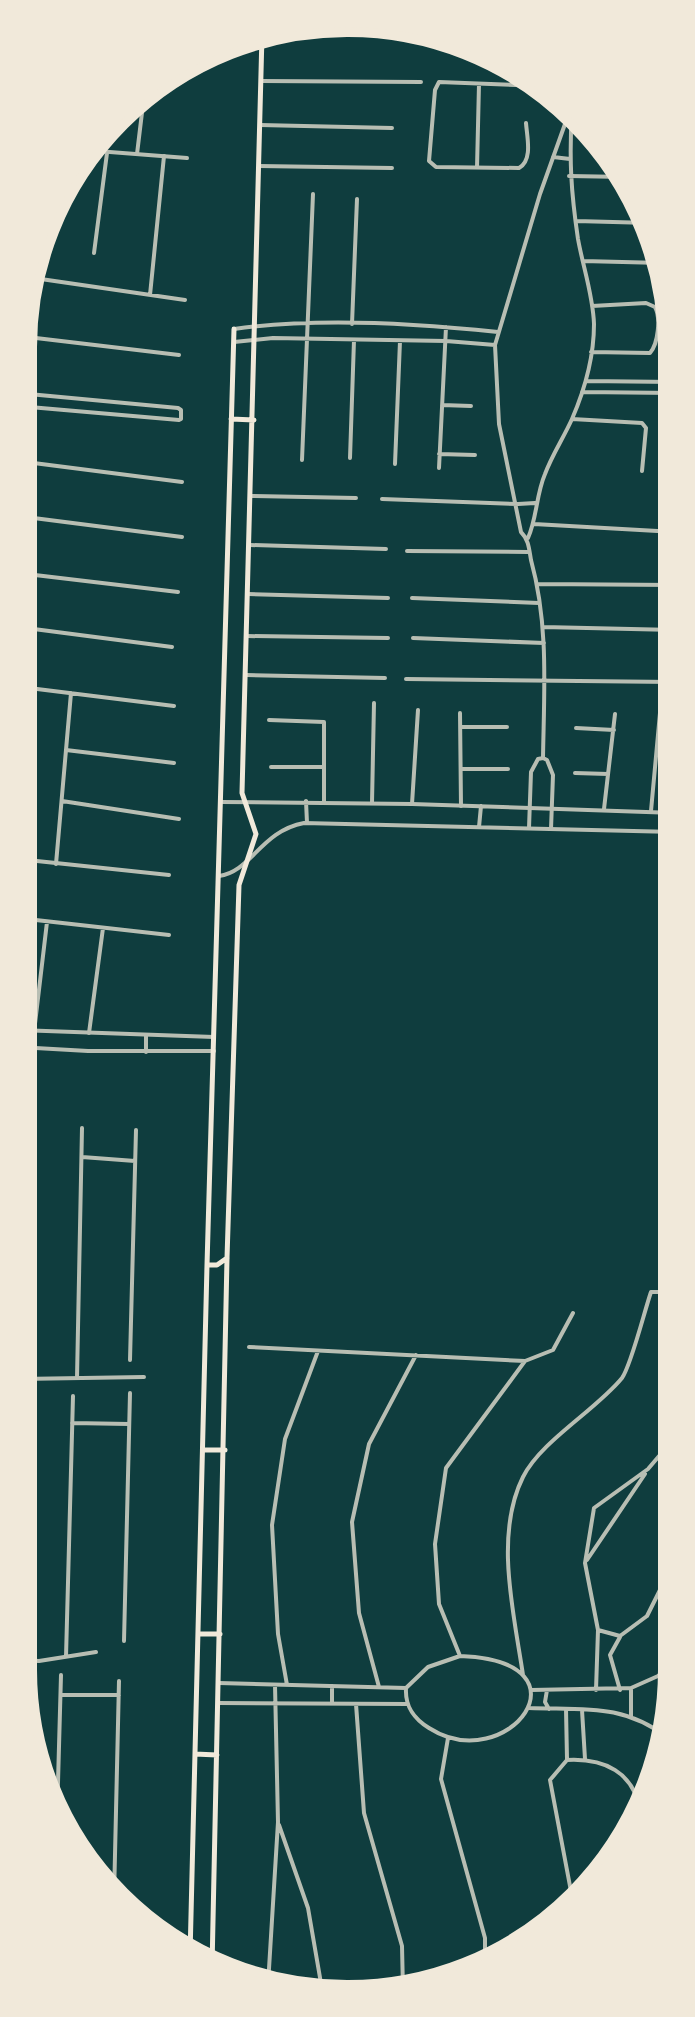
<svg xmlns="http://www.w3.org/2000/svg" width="695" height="2017" font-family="'Nunito Sans',sans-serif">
<rect width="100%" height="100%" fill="#0f3d3e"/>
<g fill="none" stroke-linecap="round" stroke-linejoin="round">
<path stroke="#b8beb3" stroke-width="4" d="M261 81 421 82
M526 123C527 137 533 160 519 168L436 167 429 161 435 90 439 82 542 86
M260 125 392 128
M137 154 144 96
M553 157 570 159
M259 166 392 168
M477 168 479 84
M569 176 626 177
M576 221 650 223
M94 253 107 153
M583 261 662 263
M27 277 185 300
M150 295 164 156
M352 324 357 199
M234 329C317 317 414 323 498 332
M19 336 179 355
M25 337 36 248
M234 342 273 338 446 341 495 345
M591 352 650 353C658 344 661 318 655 307L646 303 592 306
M586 381 674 382
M582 392 674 393
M442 405 471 406
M572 419 642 423 646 428 642 471
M439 454 475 455
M350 458 354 340
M302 460 313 194
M18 461 182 482
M395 464 400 341
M439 468 446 327
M251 496 356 498
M382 499 518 504 535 503
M18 516 182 537
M534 524 675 532
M528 538C537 518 536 495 545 474 552 455 564 437 572 419 585 389 594 357 594 324 593 295 583 267 578 239 571 192 569 159 572 111
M250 545 386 549
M407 551 528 552
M538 584 674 585
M248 594 388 598
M412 598 539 603
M543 627 675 630
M247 636 388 638
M413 638 544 643
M246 675 385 678
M406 679 673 682
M20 687 26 628 172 647
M21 687 174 706
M460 713 461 806
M269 720 324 722V802
M461 727H507
M576 728 614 730
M18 744 34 746
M66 750 174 763
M271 767H323
M461 769H508
M575 773 608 774
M62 801 179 819
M18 802 21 803
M372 803 374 703
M412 804 418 710
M604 809 615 714
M651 811 660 713
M529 828 531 772 538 759 543 758
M551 829 553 775 547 760 543 758C544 691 549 625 531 560 529 549 529 540 521 532L499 424 495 345 540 194 570 110
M56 864 71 693
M18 918 169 935
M89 1033 103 928
M146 1035V1052
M32 1049 47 922
M82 1157 135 1161
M249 1347 525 1361
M130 1360 136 1130
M77 1378 82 1128
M20 1379 24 1134
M20 1379 144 1377
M72 1423 129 1424
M677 1435 648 1469 594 1508 585 1563 598 1630 620 1636 647 1616 669 1572 677 1563
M587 1560 645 1474
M124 1641 130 1393
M460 1656 439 1604 435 1544 446 1468 525 1361 553 1350 573 1313
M460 1656C597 1661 507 1778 429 1728 413 1718 405 1706 406 1688L428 1667Z
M66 1657 73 1396
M18 1660 39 1661 96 1652
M523 1675C514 1614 494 1535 523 1477 541 1441 596 1410 622 1378 631 1366 645 1309 651 1292H676
M219 1683 406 1688
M287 1685 278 1634 272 1525 285 1439 318 1351
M332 1686V1703
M379 1687 359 1613 352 1522 369 1444 416 1355
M531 1690 631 1688 658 1676 677 1663
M547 1690 545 1702 549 1709
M596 1690 598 1630
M620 1690 610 1655 620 1637
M61 1695H119
M218 1703 408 1704
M356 1704 364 1813 402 1946 403 1990
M529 1708C583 1710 623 1703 668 1738
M566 1709 567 1759
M582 1710 585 1759
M631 1716V1688
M448 1738 441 1779 485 1938V1964
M57 1818 61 1675
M279 1825 308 1908 323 1995
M114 1898 119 1681
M573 1902 550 1780 567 1760C604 1758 634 1772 640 1811
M139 1917H141
M268 1985 278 1822 275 1685"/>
<path stroke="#b8beb3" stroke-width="4" d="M84 150 187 158
M18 393 178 408 181 410V419L179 420 18 406
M18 573 178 592
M306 801 307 823
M221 802 412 804 675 813
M479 827 481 806
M663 832V812
M18 859 169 875
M219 876C251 872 261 831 304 823L675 832
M18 1030 214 1037
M18 1047 88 1051H214"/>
<path stroke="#f1e9da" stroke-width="5" d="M231 419 254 420
M207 1265H217L227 1258
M204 1450H225
M199 1634H220
M195 1754 217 1755
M190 1956 207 1265 234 329
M212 1968 227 1258 239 885 256 834 242 793 262 35"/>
</g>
<path d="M0 0H695V2017H0ZM347 32H348A315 315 0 0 1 663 347V1670A315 315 0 0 1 348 1985H347A315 315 0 0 1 32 1670V347A315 315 0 0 1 347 32Z" fill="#f1e9da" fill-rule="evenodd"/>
<path fill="none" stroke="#f1e9da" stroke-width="10" d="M347 32H348A315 315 0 0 1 663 347V1670A315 315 0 0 1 348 1985H347A315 315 0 0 1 32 1670V347A315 315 0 0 1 347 32Z"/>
</svg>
